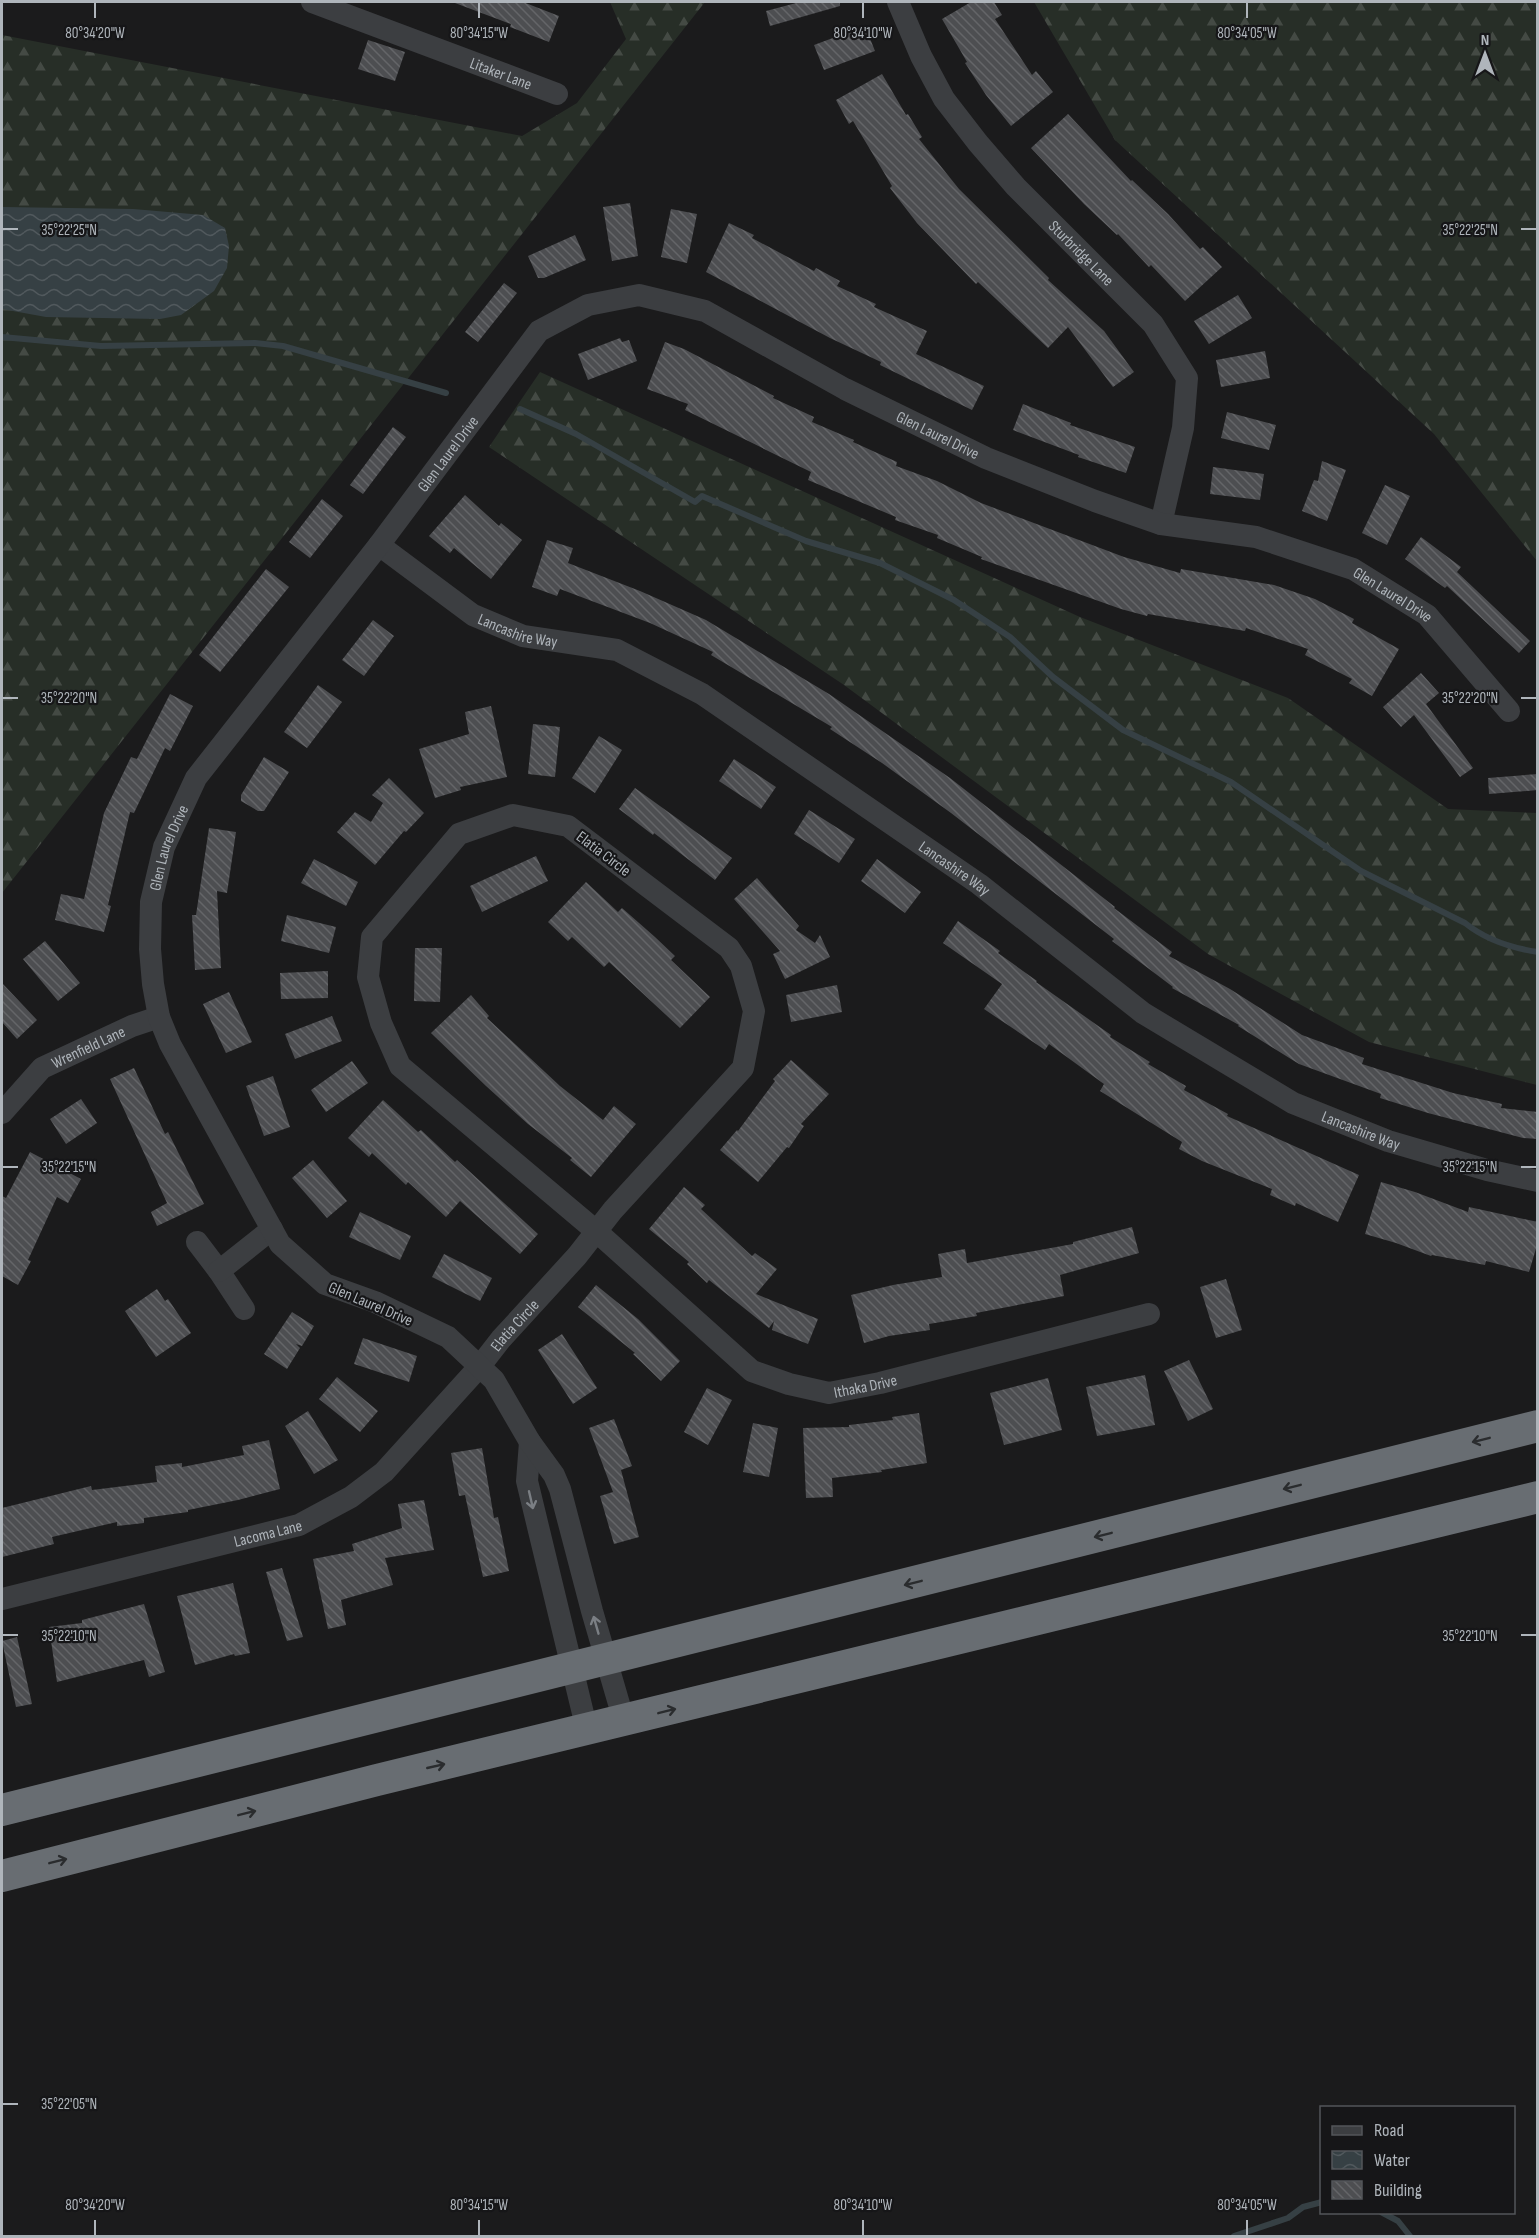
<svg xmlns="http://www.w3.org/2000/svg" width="1539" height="2238" font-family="'Sofia Sans Condensed',sans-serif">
<defs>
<pattern id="forest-firs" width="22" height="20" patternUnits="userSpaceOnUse" patternTransform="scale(1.5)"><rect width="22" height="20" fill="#272e27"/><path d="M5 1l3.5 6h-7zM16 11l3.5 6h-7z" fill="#444a44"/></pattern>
<pattern id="water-waves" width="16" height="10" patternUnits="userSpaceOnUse" patternTransform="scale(1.5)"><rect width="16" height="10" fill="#364044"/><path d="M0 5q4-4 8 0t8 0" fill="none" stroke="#51595d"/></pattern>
<pattern id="building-back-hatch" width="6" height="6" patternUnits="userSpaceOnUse" patternTransform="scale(1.5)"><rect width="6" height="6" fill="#4d4e51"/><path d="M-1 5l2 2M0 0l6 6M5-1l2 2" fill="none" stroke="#646568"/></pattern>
</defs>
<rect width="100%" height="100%" fill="#1b1b1c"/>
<path fill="url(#forest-firs)" d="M610 2H705L2 893V35L522 136 577 103 626 39Z
M1034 2H1537V561L1434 434 1115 140Z
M540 372 1080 617 1288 698 1448 809 1537 813V1085L1369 1042 1208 954 844 685 489 447Z"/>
<path fill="url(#water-waves)" d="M2 207 133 209 203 215 225 228 229 246 227 268 214 291 181 315 160 319 46 317 2 309Z"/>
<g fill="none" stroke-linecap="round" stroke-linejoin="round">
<path stroke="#364044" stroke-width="6" d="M2 337 101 346 255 343 283 346 446 393
M520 409 576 434 695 502 702 496 806 541 880 563 954 600 1010 637 1053 677 1123 730 1231 782 1361 871 1465 923C1486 940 1511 948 1538 952
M1381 2212 1398 2221 1410 2236
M1234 2236 1288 2218 1303 2207 1322 2202"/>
</g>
<path fill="url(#building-back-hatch)" d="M455 2H523L559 16 549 42 510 27 511 24 455 3Z
M800 2H840V6L770 26 766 11Z
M971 2H994L1002 15 995 19 1032 75 1036 71 1053 92 1011 126 986 95 965 63 967 62 942 19Z
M865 26 875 51 824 70 814 45Z
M368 40 405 52 395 81 358 69Z
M882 74 906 115 908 114 922 137 919 139 959 189 1049 278 1048 280 1104 331 1134 372 1113 387 1068 327 1048 348 978 282 976 284 917 223 890 188 892 186 853 121 849 124 836 100Z
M1068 114 1131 181 1132 180 1168 214 1200 249 1203 247 1222 267 1185 301 1151 265 1149 267 1118 234 1117 235 1084 204 1031 148Z
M630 203 638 256 612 261 603 207Z
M671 209 697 214 687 263 661 257Z
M729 223 754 235 752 238 814 271 816 268 840 281 837 286 876 304 874 307 927 331 916 354 984 386 972 410 880 365 881 362 830 338 706 272Z
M575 235 586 260 544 278H538L528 256Z
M504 283 517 293 478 342 465 332Z
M1238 295 1252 318 1209 344 1194 321Z
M620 338 622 342 629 340 637 361 588 380 578 354Z
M665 342 684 349 774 396 773 398 814 417 812 422 854 440 853 442 897 462 896 466 937 481 981 503 1124 557 1180 573 1181 569 1274 585 1315 599 1354 619 1352 623 1399 649 1372 696 1349 683 1352 679 1305 655 1308 649 1246 628 1245 631 1148 614 1147 616 1121 609 981 559 982 557 937 538 938 535 895 520 896 517 808 480 811 472 685 410 688 404 647 389Z
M1265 351 1270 378 1221 387 1216 360Z
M1023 404 1071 423 1070 425 1135 447 1126 473 1078 457 1079 455 1013 430Z
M1227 412 1276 425 1269 450 1221 438Z
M393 427 406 437 363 494 350 485Z
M1322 461 1346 470 1327 521 1302 511 1314 480 1318 481Z
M1213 467 1264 474 1260 500 1210 494Z
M1385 485 1410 496 1387 545 1362 533Z
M465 495 499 526 501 523 522 540 491 579 454 548 450 553 429 536Z
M322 499 343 516 310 558 289 542Z
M1421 537 1461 567 1457 572 1530 641 1519 653 1447 586 1445 588 1405 559Z
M547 540 573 548 568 563 640 591 706 620 829 694 950 778 1115 907 1114 908 1172 952 1169 956 1230 989 1302 1035 1364 1058 1362 1064 1453 1093 1502 1104 1501 1108 1538 1112V1139L1523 1138 1428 1113 1380 1098 1381 1094 1299 1064 1238 1026 1239 1025 1172 988 1173 987 1112 941 1114 939 951 813 882 763 830 729 832 727 711 655 713 652 650 623 560 589 557 596 532 587Z
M266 569 289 587 220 672 199 655Z
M373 620 394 636 364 676 342 660Z
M1421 673 1439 693 1426 704 1473 768 1460 777 1414 715 1401 727 1383 707Z
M318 685 342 702 307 748 284 732Z
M170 694 193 706 170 751 165 748 134 813 130 812 108 905 111 906 104 932 55 920 61 894 84 899 104 813 131 757 137 759Z
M491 706 507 777 460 787 461 790 435 798 419 749 469 734 465 712Z
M533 724 560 727 555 777 528 774Z
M599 736 622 750 595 793 572 778Z
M264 757 289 772 264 811H258L241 801V795Z
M734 759 776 787 761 809 719 781Z
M1538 774V790L1489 794 1488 778Z
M389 778 424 813 406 832 404 831 375 865 337 832 355 812 371 822 383 803 372 795Z
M635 788 732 858 715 880 654 833 653 835 619 809Z
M809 810 855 839 839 863 794 834Z
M209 828 236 832 227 893 217 891 221 968 195 970 192 915H196Z
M536 856 548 881 482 912 470 886Z
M314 859 358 882 346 906 301 883Z
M877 859 921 892 905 913 861 881Z
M757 878 799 926 796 930 815 943 820 935 830 957 785 979 773 954 780 951 734 899Z
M586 882 618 912 622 908 655 937 675 956 671 960 710 997 680 1028 609 962 604 967 572 937 568 941 548 922Z
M287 915 336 927 329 953 281 941Z
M958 921 1000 951 998 953 1037 981 1036 982 1111 1035 1110 1037 1150 1062 1148 1064 1186 1086 1184 1090 1228 1114 1227 1116 1359 1175 1338 1222 1296 1203 1295 1206 1270 1195 1272 1189 1202 1161 1179 1149 1182 1142 1100 1091 1104 1084 1049 1044 1045 1050 984 1009 1002 984 943 943Z
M45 941 80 983 58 1001 23 959Z
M415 948H442L440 1002 414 1001Z
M328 971V998L281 999 280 973Z
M2 983 37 1020 17 1039 2 1022Z
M837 985 842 1012 791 1022 786 995Z
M229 992 252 1042 226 1053 203 1004Z
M471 995 489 1016 487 1018 560 1086 603 1120 614 1106 636 1124 591 1177 570 1160 572 1158 528 1124 486 1086 431 1033Z
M332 1016 342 1041 295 1059 285 1034Z
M791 1060 829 1094 801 1124 804 1126 789 1148 787 1147 758 1182 720 1150 737 1130 738 1131 775 1081 773 1079Z
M352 1061 368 1083 326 1112 311 1090Z
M134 1068 165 1134 168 1132 204 1204 157 1226 151 1212 167 1203 110 1079Z
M273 1076 290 1127 264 1136 246 1086Z
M81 1099 97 1123 66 1144 50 1119Z
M383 1100 418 1132 421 1130 455 1162 457 1160 538 1234 520 1254 460 1201 446 1217 408 1182 406 1185 372 1153 369 1157 348 1138Z
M30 1152 81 1179 68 1203 57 1197 28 1260 31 1261 18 1285 2 1276V1196L6 1198Z
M313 1160 347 1201 327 1218 292 1178Z
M1381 1182 1415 1192 1468 1212 1469 1207 1538 1222V1242L1529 1272 1486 1261 1485 1265 1432 1255 1431 1256 1396 1243 1365 1234Z
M684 1187 705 1205 701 1209 752 1256 755 1253 777 1269 756 1294 818 1319 808 1344 772 1330 774 1321 769 1328 709 1280 707 1283 687 1264 689 1262 649 1229Z
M360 1212 411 1236 400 1260 349 1237Z
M1132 1227 1139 1253 1060 1275 1064 1296 976 1313 977 1316 929 1324 930 1330 889 1336 864 1343 851 1295 893 1285 942 1277 938 1254 965 1249 967 1263 1073 1244V1242Z
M444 1254 492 1278 480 1301 432 1277Z
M1226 1279 1242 1330 1216 1338 1200 1287Z
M596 1285 638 1319 680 1361 661 1381 633 1354 635 1353 578 1307Z
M157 1289 165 1301 168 1299 191 1333 156 1357 125 1311Z
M292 1312 314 1326 302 1346 296 1344 300 1348 287 1369 264 1354Z
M562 1334 597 1388 573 1404 538 1350Z
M363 1338 417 1356 409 1382 354 1364Z
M1189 1360 1213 1409 1188 1421 1164 1371Z
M1145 1375 1155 1425 1097 1436 1086 1387Z
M337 1377 378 1411 360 1432 319 1399Z
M1048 1378 1062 1430 1004 1445 990 1393Z
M707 1388 732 1400 708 1445 684 1432Z
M308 1411 338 1460 314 1474 285 1426Z
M919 1413 927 1463 881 1470 882 1472 832 1478 833 1497 806 1498 803 1428 849 1427V1425L893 1420 892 1417Z
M614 1419 632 1466 621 1470 639 1537 614 1544 600 1496 613 1492 589 1428Z
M753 1423 778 1428 769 1477 743 1472Z
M269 1440 280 1489 238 1500 188 1510V1512L144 1518V1523L117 1526V1522L52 1537 54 1544 2 1557V1508L91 1486 92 1490 157 1482 155 1466 182 1463V1467L244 1455 242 1446Z
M482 1448 494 1518 498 1517 509 1571 483 1577 465 1495 459 1496 451 1453Z
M424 1500 434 1550 385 1558 393 1585 341 1600 346 1625 328 1629 313 1559 354 1551 352 1544 402 1528 398 1504Z
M282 1568 303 1637 287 1641 266 1572Z
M233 1583 250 1653 235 1656 234 1654 195 1665 177 1596Z
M144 1604 165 1672 149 1677 144 1660 57 1682 49 1627 82 1623V1620Z
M17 1637 32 1704 16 1707 2 1641Z"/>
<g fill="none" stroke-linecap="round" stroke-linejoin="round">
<g stroke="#3c3e41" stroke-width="22">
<path id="s1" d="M312 2 557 94"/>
<path id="s2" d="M898 2 921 56 944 99 978 143 1016 187 1153 324 1187 378 1183 428 1161 524"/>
<path id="s3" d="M379 545 473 615 523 636 617 650 702 694 979 884 1143 1013 1293 1103 1388 1141 1487 1170 1538 1181"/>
<path id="s4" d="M2 1113 42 1068 132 1026 159 1017"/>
<path d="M197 1242 219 1271 244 1309"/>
<path d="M219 1271 272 1229"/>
<path d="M530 1442 527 1481 587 1730"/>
<path id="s5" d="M2 1599 299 1525 351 1497 384 1472 480 1366 501 1339 577 1256 613 1210 743 1068 754 1011 741 966 729 948 568 826 513 815 459 834 372 937 368 977 381 1023 400 1066 596 1231 752 1371 789 1384 829 1393 880 1383 1149 1314"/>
<path id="s6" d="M624 1721 592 1611 560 1489 554 1475 530 1442 494 1380 448 1337 375 1302 325 1284 280 1244 170 1044 159 1017 153 984 150 949 151 902 164 847 196 778 379 545 539 331 588 305 639 295 705 311 845 389 986 458 1095 501 1161 524 1256 537 1353 569 1427 615 1509 711"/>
</g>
<path stroke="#686d72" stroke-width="32" d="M2 1810 1538 1426
M2 1876 377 1780 1538 1497"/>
</g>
<defs><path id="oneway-shaft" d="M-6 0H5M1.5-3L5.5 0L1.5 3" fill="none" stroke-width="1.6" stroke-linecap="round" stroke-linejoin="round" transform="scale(1.5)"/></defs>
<g stroke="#2a2c2e">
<use href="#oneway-shaft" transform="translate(1481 1440) rotate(166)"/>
<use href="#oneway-shaft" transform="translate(1292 1487) rotate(166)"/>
<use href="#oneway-shaft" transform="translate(1103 1535) rotate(166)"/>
<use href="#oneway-shaft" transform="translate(913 1583) rotate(166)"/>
<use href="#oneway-shaft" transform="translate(667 1711) rotate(-14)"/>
<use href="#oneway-shaft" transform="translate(436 1766) rotate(-13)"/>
<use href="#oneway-shaft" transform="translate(247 1813) rotate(-14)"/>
<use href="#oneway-shaft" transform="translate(58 1861) rotate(-14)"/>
</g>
<g stroke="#7b7f84">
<use href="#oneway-shaft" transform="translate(531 1500) rotate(77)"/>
<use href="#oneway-shaft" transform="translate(596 1625) rotate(-106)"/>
</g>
<path fill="none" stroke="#afb5bb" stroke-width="2" d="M95 3V18M479 3V18M863 3V18M1247 3V18M3 229H18M1521 229H1536M3 698H18M1521 698H1536M3 1167H18M1521 1167H1536M3 1635H18M1521 1635H1536M3 2104H18M95 2220V2235M479 2220V2235M863 2220V2235M1247 2220V2235"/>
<g text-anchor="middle" stroke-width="4.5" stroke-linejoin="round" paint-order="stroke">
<g font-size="16" fill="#afb5bb" stroke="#161618">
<text dy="6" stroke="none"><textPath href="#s1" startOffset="202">Litaker Lane</textPath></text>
<text dy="6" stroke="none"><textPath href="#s2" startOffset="314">Sturbridge Lane</textPath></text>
<text dy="6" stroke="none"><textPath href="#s6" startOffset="2134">Glen Laurel Drive</textPath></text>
<text dy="6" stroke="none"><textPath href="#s6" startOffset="1542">Glen Laurel Drive</textPath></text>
<text dy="6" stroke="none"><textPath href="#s6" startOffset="2620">Glen Laurel Drive</textPath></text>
<text dy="6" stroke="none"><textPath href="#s3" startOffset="165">Lancashire Way</textPath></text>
<text dy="6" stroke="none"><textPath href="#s6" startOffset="1056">Glen Laurel Drive</textPath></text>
<text transform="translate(604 853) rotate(37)" y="6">Elatia Circle</text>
<text dy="6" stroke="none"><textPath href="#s3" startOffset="669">Lancashire Way</textPath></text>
<text dy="6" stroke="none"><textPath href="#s4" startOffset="111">Wrenfield Lane</textPath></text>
<text dy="6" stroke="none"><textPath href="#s3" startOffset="1155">Lancashire Way</textPath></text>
<text transform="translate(371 1303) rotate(23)" y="6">Glen Laurel Drive</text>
<text dy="6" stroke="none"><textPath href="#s5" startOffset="603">Elatia Circle</textPath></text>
<text dy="6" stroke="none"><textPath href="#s5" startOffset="2242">Ithaka Drive</textPath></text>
<text dy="6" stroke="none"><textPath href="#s5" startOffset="274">Lacoma Lane</textPath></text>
</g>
</g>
<g font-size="15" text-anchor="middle" fill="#afb5bb" stroke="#161618" stroke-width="4.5" stroke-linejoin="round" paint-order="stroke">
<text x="95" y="38">80°34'20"W</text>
<text x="479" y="38">80°34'15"W</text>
<text x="863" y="38">80°34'10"W</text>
<text x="1247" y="38">80°34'05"W</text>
<text x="69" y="235">35°22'25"N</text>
<text x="1470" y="235">35°22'25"N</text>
<text x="69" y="703">35°22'20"N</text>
<text x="1470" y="703">35°22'20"N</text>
<text x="69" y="1172">35°22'15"N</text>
<text x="1470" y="1172">35°22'15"N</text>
<text x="69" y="1641">35°22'10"N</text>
<text x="1470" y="1641">35°22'10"N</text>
<text x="69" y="2109">35°22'05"N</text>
<text x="95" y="2210">80°34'20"W</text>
<text x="479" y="2210">80°34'15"W</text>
<text x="863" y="2210">80°34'10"W</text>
<text x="1247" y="2210">80°34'05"W</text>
</g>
<rect width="1539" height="2238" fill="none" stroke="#afb5bb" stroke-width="6"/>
<rect x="1320" y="2106" width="195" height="108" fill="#161618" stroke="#535659" stroke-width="1.5"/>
<rect x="1332" y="2126" width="30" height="9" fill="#3c3e41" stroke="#535659" stroke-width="1.5"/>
<text x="1374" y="2136" font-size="18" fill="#afb5bb">Road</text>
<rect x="1332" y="2151" width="30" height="18" fill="url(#water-waves)" stroke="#535659" stroke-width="1.5"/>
<text x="1374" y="2166" font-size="18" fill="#afb5bb">Water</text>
<rect x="1332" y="2181" width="30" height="18" fill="url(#building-back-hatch)" stroke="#535659" stroke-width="1.5"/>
<text x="1374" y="2196" font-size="18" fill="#afb5bb">Building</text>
<g transform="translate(1485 54)" stroke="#161618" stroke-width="4.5" paint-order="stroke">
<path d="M0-4.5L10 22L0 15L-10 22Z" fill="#afb5bb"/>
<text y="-9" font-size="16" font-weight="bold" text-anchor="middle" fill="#afb5bb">N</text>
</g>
</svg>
